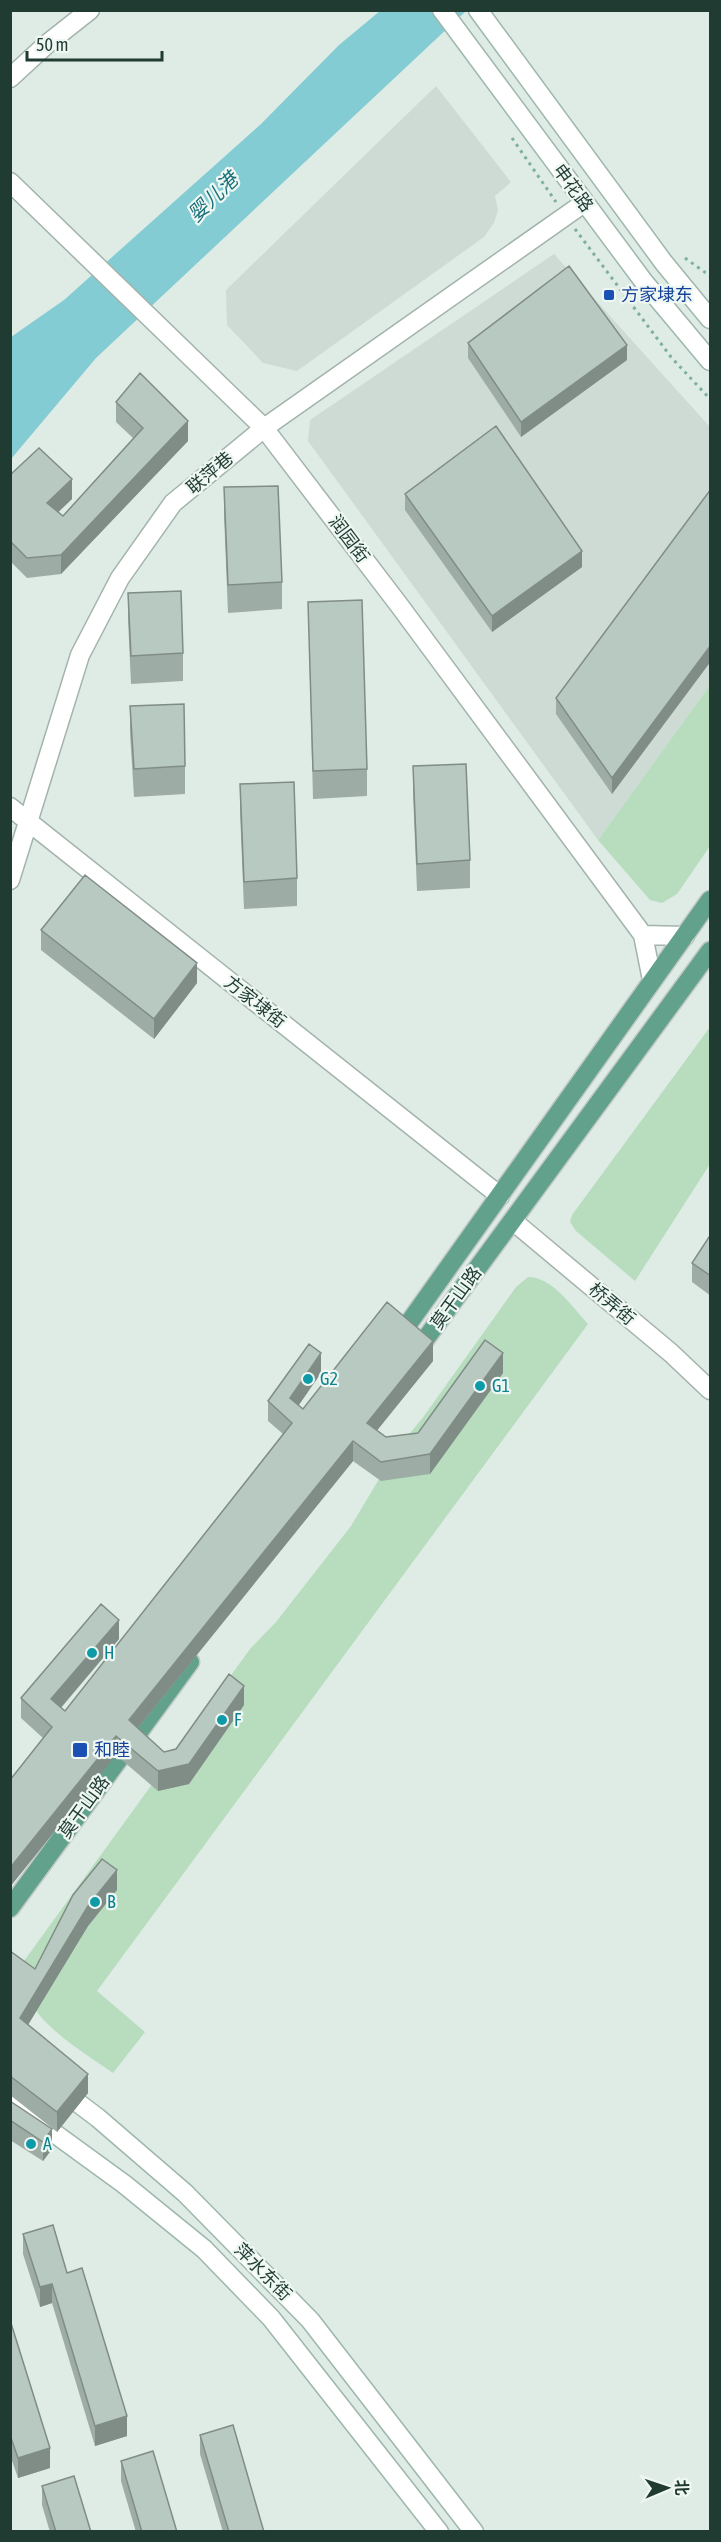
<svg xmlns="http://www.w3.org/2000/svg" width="721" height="2542" font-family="'Asap Condensed','Noto Sans SC',sans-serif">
<rect width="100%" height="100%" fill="#dfebe5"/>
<path fill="#cddbd4" d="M436 86 511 182 495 196 498 210 494 223 484 237 297 371 263 363 227 325 226 290Z
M554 254 710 427V685L598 840 308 441 310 420Z"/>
<path fill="#b7ddbe" d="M710 685V846L677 894 662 903 650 900 598 840Z
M710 1027V1164L635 1281 576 1231 570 1222 572 1215Z
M528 1277C553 1277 572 1307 588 1324L97 1991 145 2032 113 2073C85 2053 34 2024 25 1989 22 1981 24 1970 24 1961L250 1649 276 1622 351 1526 397 1449 424 1416 516 1287Z"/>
<path fill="#84ccd3" d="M380 11H466L96 358 11 459V337L64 300 261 124 339 45Z"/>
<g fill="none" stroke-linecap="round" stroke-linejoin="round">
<g stroke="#a2b3ac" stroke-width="21">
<path id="minor" d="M10 807 500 1196
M10 880 80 655 120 578 173 503 264 428 584 203
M513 1221 671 1353 710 1390"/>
</g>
<g stroke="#a2b3ac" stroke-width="21">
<path id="tertiary" d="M10 78 47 44 90 10
M10 182 264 428 399 605 643 935 652 980
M643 935 685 936"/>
</g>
<g stroke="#9db7ac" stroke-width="21">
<path id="secondary" d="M442 10 644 282 710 361
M478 10 664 263 710 319
M61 2090 98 2118 185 2193 310 2320 474 2532
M10 2101 124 2184 204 2249 271 2318 439 2532"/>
</g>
<g stroke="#c0c8c6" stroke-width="21">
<path id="primary" d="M396 1341 710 900
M413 1356 710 951
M10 1908 190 1662"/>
</g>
<path stroke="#7eb09d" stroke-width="3" stroke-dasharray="3 4.5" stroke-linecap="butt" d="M512 138 556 202
M575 229 671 357 710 399
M685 258 710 276"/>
<use href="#minor" stroke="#fff" stroke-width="18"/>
<use href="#tertiary" stroke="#fff" stroke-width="18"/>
<use href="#secondary" stroke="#fff" stroke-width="18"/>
<use href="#primary" stroke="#62a28d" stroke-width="18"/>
</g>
<path fill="#9dada5" d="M468 343 627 360 521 437 468 358Z
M116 402 188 441 61 574 27 578 10 561V475L72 499 58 512 63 516 133 438 116 422Z
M224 487 282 582V609L228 613 224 515Z
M711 489V661L612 794 556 714V698Z
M405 494 582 567 492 632 405 510Z
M128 593 183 653V681L131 684 128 620Z
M308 602 367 769V796L313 799Z
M130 706 185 766V794L134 797 130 733Z
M413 766 470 860V888L417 891 413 793Z
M240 784 297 878V906L244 909 240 811Z
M41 930 197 983 154 1039 41 950Z
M711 1234V1296L692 1282V1263Z
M433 1361 377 1430 386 1437 418 1433 503 1373 430 1474 381 1481 353 1461 138 1728 164 1752 176 1749 244 1705 189 1784 158 1791 116 1755 43 1738 21 1718V1698L119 1639 61 1708 65 1711 283 1434 268 1421V1401L321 1373 298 1405 303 1409Z
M117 1890 88 1926 28 2025 88 2093 57 2132 10 2095V1951L35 1969Z
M10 2101 52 2149 43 2161 10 2140Z
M23 2234 67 2273 127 2436 95 2446 52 2303 40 2307 23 2254Z
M10 2320 50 2468 18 2478 10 2455Z
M200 2435 264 2532H223L200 2454Z
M121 2461 177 2532H136L121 2481Z
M42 2486 91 2532H50L42 2505Z"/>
<path fill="#808d86" d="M627 345V360L521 437V422Z
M188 421V441L61 574V555Z
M72 479V499L47 523V503Z
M582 551V567L492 632V616Z
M711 645V661L612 794V778Z
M197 963V983L154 1039V1019Z
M433 1341V1361L367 1443V1423Z
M321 1353V1373L290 1418V1398Z
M503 1353V1373L430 1474V1454Z
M353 1441V1461L129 1739V1720Z
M119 1620V1639L51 1719V1699Z
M244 1686V1705L189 1784 158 1791V1771Z
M116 1736V1755L10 1887V1868Z
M117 1870V1890L88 1926 20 2038V2018L88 1906Z
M88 2074V2093L57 2132V2112Z
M52 2129V2149L43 2161V2142Z
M52 2284V2303L40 2307V2287Z
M127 2416V2436L95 2446V2426Z
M50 2448V2468L18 2478V2458Z"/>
<path fill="#b7c9c0" stroke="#808d86" stroke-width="1.5" d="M569 266 627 345 521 422 468 343Z
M140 373 188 421 61 555 27 558 10 541V475L39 448 72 479 47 503 63 516 143 428 116 402Z
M496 426 582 551 492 616 405 494Z
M278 486 282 582 228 585 224 487Z
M711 489V645L612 778 556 698Z
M181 591 183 653 131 656 128 593Z
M362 600 367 769 313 771 308 602Z
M184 704 185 766 134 769 130 706Z
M466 764 470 860 417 864 413 766Z
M294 782 297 878 244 882 240 784Z
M85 875 197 963 154 1019 41 930Z
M711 1234V1276L692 1263Z
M387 1302 433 1341 367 1423 386 1437 418 1433 485 1340 503 1353 430 1454 381 1462 353 1441 129 1720 164 1752 176 1749 229 1674 244 1686 189 1764 158 1771 116 1736 10 1868V1780L52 1727 21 1698 101 1604 119 1620 51 1699 65 1711 292 1423 268 1401 309 1344 321 1353 290 1398 303 1409Z
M102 1859 117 1870 88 1906 20 2018 88 2074 57 2112 10 2076V1951L35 1969 73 1895Z
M10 2101 52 2129 43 2142 10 2120Z
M53 2225 67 2273 82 2268 127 2416 95 2426 52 2284 40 2287 23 2234Z
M10 2320 50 2448 18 2458 10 2435Z
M233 2425 264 2532H229L200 2435Z
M153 2451 177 2532H142L121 2461Z
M74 2476 91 2532H56L42 2486Z"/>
<g fill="#1a4fb4" stroke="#eff7f3" stroke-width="2">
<rect x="603" y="289" width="12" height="12" rx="3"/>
<rect x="72" y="1742" width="16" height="16" rx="3"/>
</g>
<g fill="#0f9aa8" stroke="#eff7f3" stroke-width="2">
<circle cx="308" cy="1379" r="6"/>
<circle cx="480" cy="1386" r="6"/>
<circle cx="92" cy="1653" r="6"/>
<circle cx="222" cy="1720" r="6"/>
<circle cx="95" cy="1902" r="6"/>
<circle cx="31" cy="2144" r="6"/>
</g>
<g text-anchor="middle" stroke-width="4.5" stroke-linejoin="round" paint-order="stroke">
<g font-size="18" fill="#1f3b32" stroke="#eff7f3">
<text transform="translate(573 188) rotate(54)" y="6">申花路</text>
<text transform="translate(210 473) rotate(-40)" y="6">联萍巷</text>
<text transform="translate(349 539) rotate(53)" y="6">润园街</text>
<text transform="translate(255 1002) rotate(38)" y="6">方家埭街</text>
<text transform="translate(456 1298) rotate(-54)" y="6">莫干山路</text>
<text transform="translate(612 1304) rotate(40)" y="6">桥弄街</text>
<text transform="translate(84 1807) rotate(-54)" y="6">莫干山路</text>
<text transform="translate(263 2272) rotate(45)" y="6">萍水东街</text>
</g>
<g font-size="18" fill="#164399" stroke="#eff7f3" text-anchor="start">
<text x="621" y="301">方家埭东</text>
<text x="94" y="1756">和睦</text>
</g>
<g font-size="18" fill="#0d838f" stroke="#eff7f3" text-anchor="start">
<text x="320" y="1385">G2</text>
<text x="492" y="1392">G1</text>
<text x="104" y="1659">H</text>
<text x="234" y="1726">F</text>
<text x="107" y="1908">B</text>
<text x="43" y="2150">A</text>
</g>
<g font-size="20" font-style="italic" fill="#187079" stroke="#eff7f3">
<text transform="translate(213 197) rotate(-44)" y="7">婴儿港</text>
</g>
</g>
<rect width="721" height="2542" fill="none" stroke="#1f3b32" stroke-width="24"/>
<g transform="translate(667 2488) rotate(88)" stroke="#eff7f3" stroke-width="4.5" paint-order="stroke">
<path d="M0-4.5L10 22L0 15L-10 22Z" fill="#1f3b32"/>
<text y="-9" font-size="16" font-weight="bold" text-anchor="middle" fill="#1f3b32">北</text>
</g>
<path d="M27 51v9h135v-9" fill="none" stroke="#1f3b32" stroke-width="3"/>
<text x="36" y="51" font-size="18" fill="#1f3b32" stroke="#eff7f3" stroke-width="4.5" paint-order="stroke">50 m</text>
</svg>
